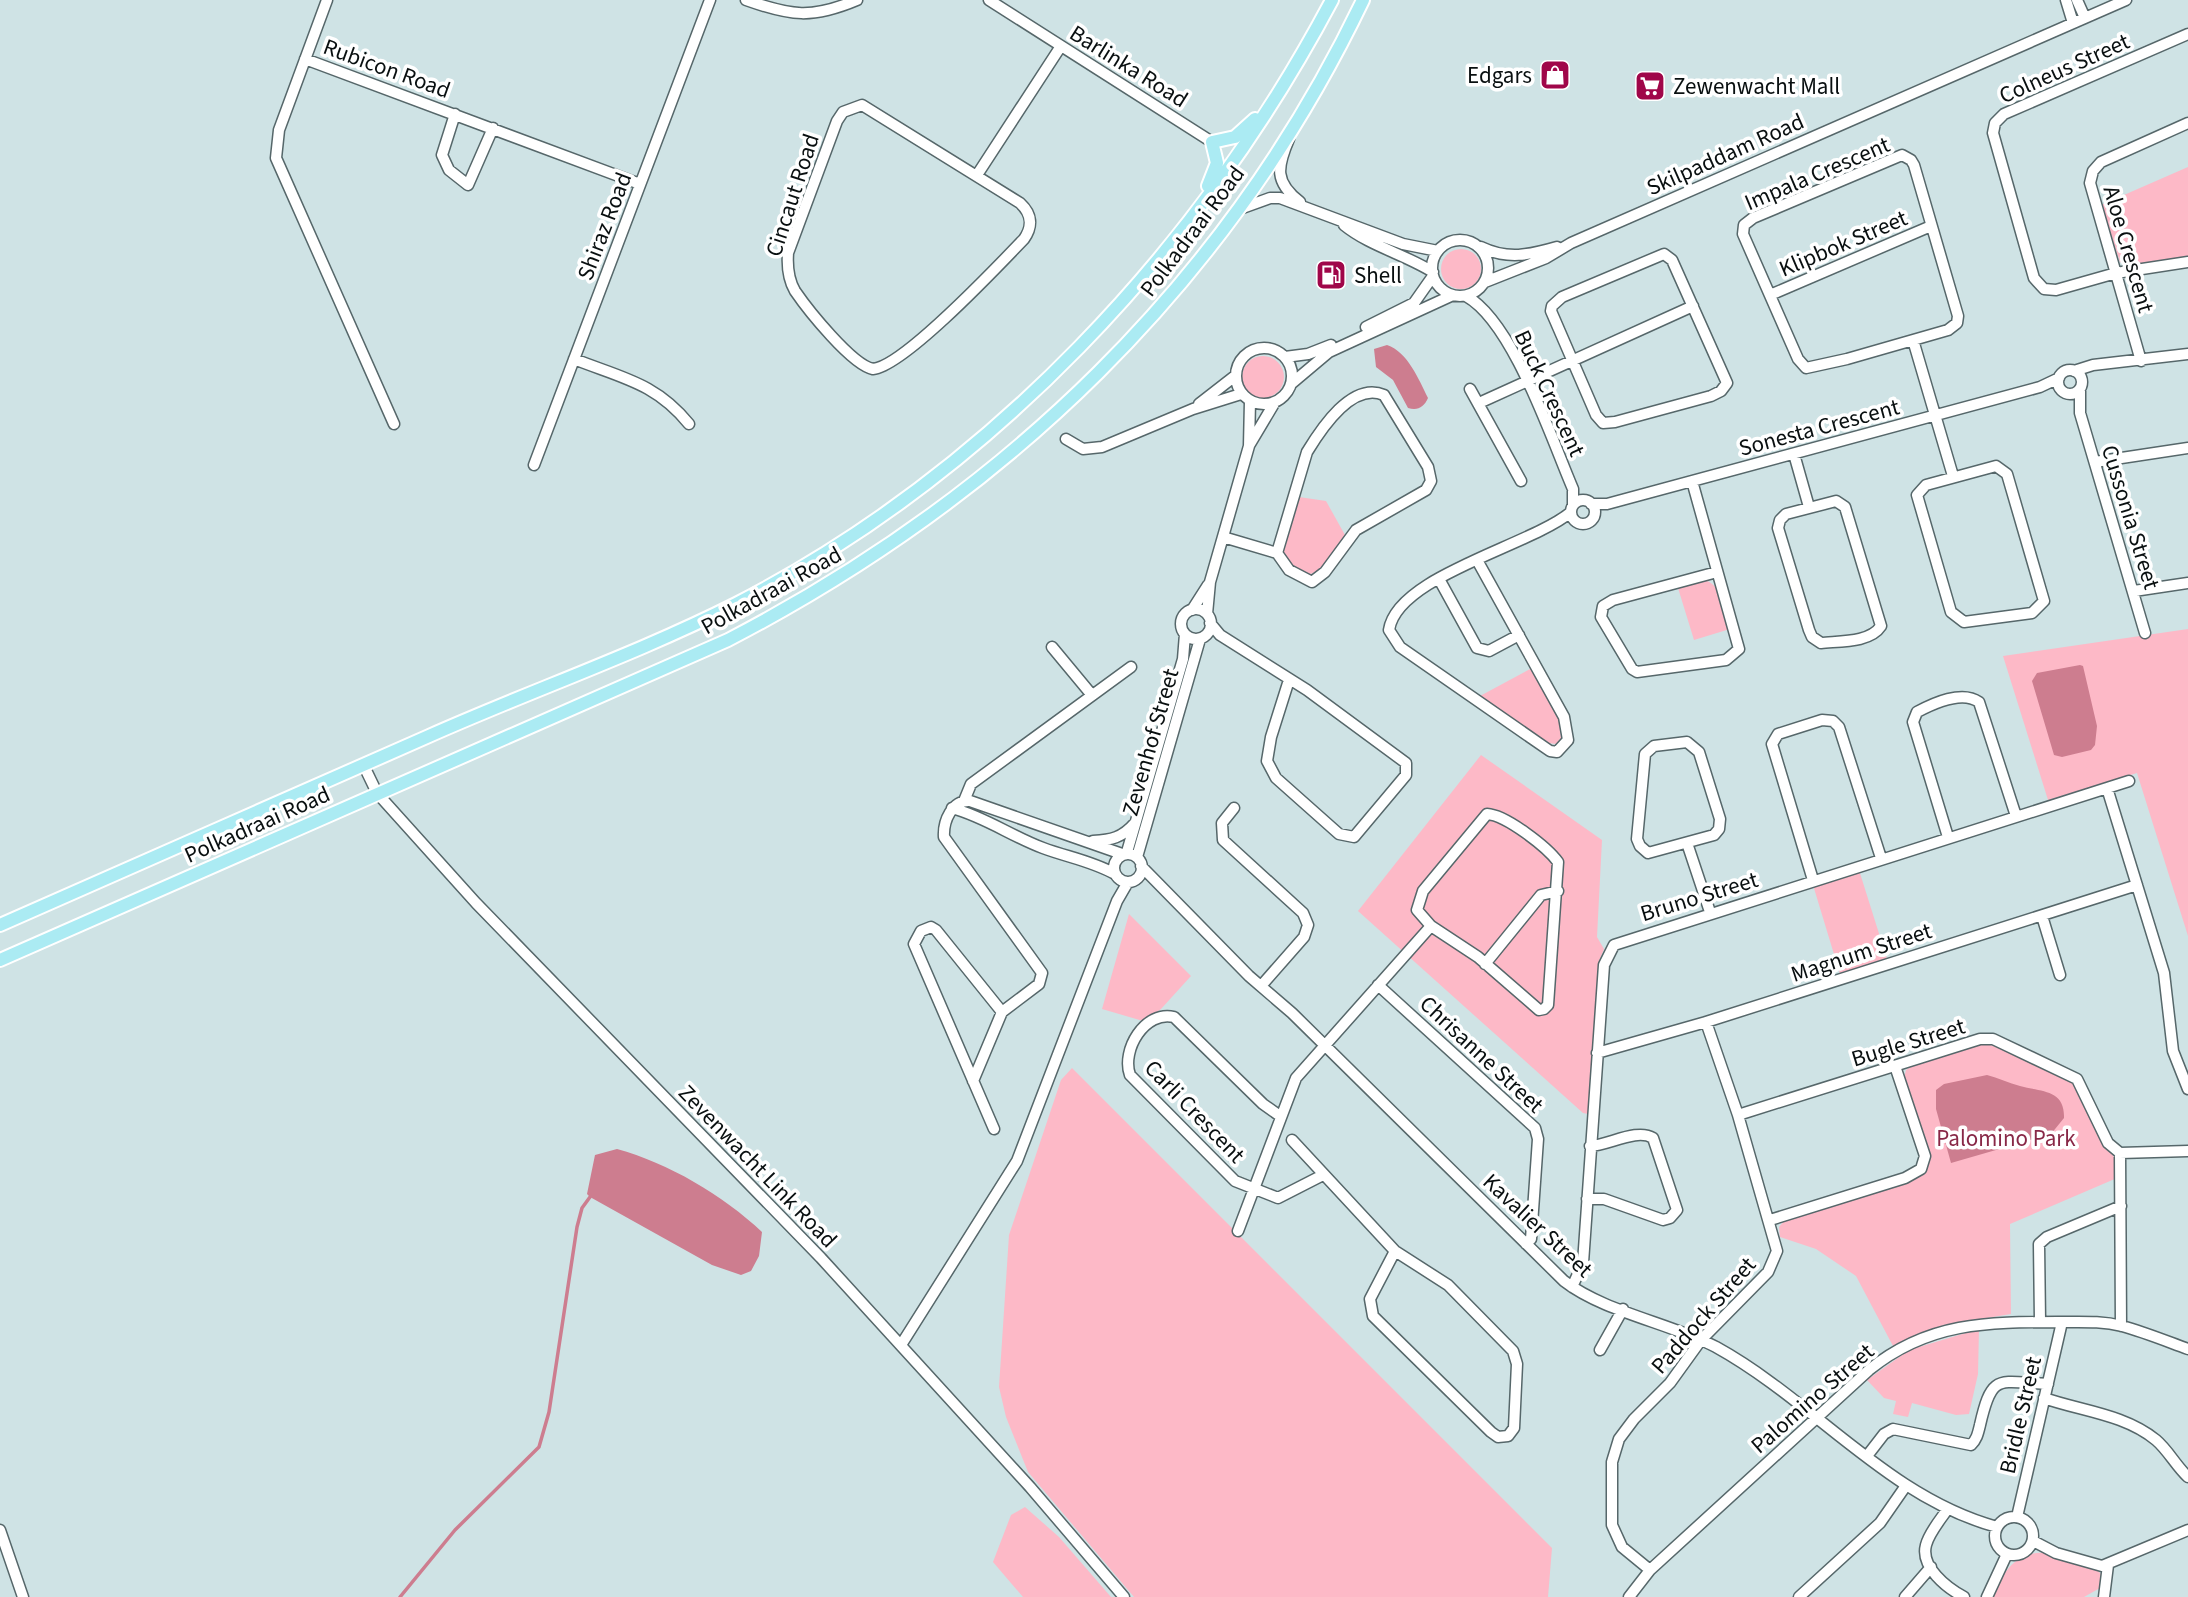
<svg xmlns="http://www.w3.org/2000/svg" width="2188" height="1597" font-family="'Source Sans 3',sans-serif">
<rect width="100%" height="100%" fill="#cfe3e5"/>
<path fill="#fdb9c7" d="M2188 167V257L2128 265 2120 262 2101 205Z
M1441 269a20 20 0 1 1 40 0a20 20 0 1 1-40 0Z
M1242 377a21 21 0 1 1 42 0a21 21 0 1 1-42 0Z
M1299 497 1326 501 1345 535C1327 560 1309 599 1283 554Z
M1703 580C1722 582 1725 613 1730 629L1694 640 1678 588Z
M2188 629V936L2137 773 2048 800 2003 656Z
M1532 668 1559 718 1561 738 1556 744 1548 743 1480 696Z
M1481 755 1602 840 1597 937 1604 949 1599 961 1588 1114 1583 1113 1358 911Z
M1859 870 1887 959 1840 974 1813 885Z
M1129 914 1191 976 1161 1009 1143 1021 1102 1009Z
M1982 1044 1996 1046 2075 1083 2106 1147 2115 1158 2117 1178 2010 1224 2011 1314 1944 1325 1893 1346 1856 1276 1816 1249 1780 1237 1779 1227 1785 1220 1924 1173 1929 1157 1904 1078 1906 1070 1913 1065Z
M1072 1068 1552 1548 1548 1597H1134L1028 1472 1006 1417 999 1387 1009 1235 1061 1080Z
M1979 1329 1978 1374 1969 1414 1956 1415 1912 1403 1908 1417 1893 1414 1896 1401 1884 1398 1867 1380 1909 1350Z
M1025 1507 1059 1537 1111 1597H1023L993 1562 1011 1515Z
M2045 1553 2098 1571 2103 1576 2100 1588 2084 1597H1991C2004 1573 2014 1551 2045 1553Z"/>
<path fill="#cd7d8f" d="M1387 345C1408 352 1419 380 1428 398 1424 407 1418 411 1408 408L1393 380 1376 367 1374 349Z
M2080 665 2083 666 2097 726 2095 745 2091 750 2062 757 2054 755 2032 681 2037 673Z
M1987 1075C1998 1078 2009 1083 2020 1086 2041 1092 2065 1089 2064 1118L2051 1134 1951 1163 1936 1109V1090L1944 1084Z
M617 1149C668 1163 723 1195 762 1232L759 1256 751 1271 741 1275 712 1265 590 1197 587 1194 595 1155Z"/>
<g fill="none" stroke-linecap="round" stroke-linejoin="round">
<path stroke="#cd7d8f" stroke-width="3.5" d="M400 1597 455 1530 539 1447 549 1412 577 1227 582 1208 590 1197"/>
<g stroke="#56676a" stroke-width="13">
<path id="minor" d="M327 0 279 130 276 158 394 424
M746 0C791 16 812 19 857 0
M989 0 1212 142
M2066 0 2073 23
M2077 0 2085 18
M2188 34 2004 114 1995 123 1993 133 2034 278 2044 289 2056 290 2116 273 2188 262
M305 59 640 184
M862 105 1020 203C1032 214 1033 226 1024 239 998 266 904 366 873 369 852 365 808 310 795 291 788 279 787 267 788 253L837 121 843 112Z
M455 114 442 155 449 170 468 185 493 128
M1289 139C1277 167 1274 182 1300 202
M1902 155 1911 160 1914 165 1958 316 1957 323 1948 330 1847 359 1806 368 1798 359 1743 234 1744 225 1753 218Z
M977 175 1061 46
M1237 210 1270 198H1280L1403 244 1438 251
M1344 225C1370 246 1404 254 1433 272
M1432 268a28 28 0 1 1 56 0a28 28 0 1 1-56 0Z
M1481 247C1508 260 1529 255 1557 247
M1664 254 1672 260 1727 383 1721 391 1711 396 1615 422 1603 423 1596 415 1551 311 1552 306 1562 297Z
M1485 282 1546 258 1571 243 2126 0
M1770 295 1931 226
M1466 296C1513 322 1551 438 1573 489V505
M1366 327 1414 303 1433 276
M1913 340 1953 476
M1236 376a28 28 0 1 1 56 0a28 28 0 1 1-56 0Z
M1285 357 1308 354 1331 345
M574 359C622 378 656 383 689 424
M2141 361 2090 183 2093 171 2101 162 2188 123
M2058 382a12 12 0 1 1 24 0a12 12 0 1 1-24 0Z
M2074 371 2093 365 2188 354
M1291 384 1329 352 1453 295
M1470 389 1521 481
M2080 389V413L2145 633
M1479 403 1693 306
M1199 404 1235 376
M1066 439 1083 449 1102 447 1193 409 1241 394
M1250 444 1275 402
M1794 454 1809 507
M2095 462 2188 448
M534 465 710 0
M1996 466 2007 474 2044 601 2032 613 1964 622 1951 612 1917 495 1926 485Z
M1692 481 1739 649 1726 660 1637 672 1632 669 1601 617 1603 606 1613 600 1717 572
M1571 512a12 12 0 1 1 24 0a12 12 0 1 1-24 0Z
M1836 501 1845 507 1881 626C1870 643 1839 641 1821 643L1812 637 1809 630 1778 528 1780 520 1786 514Z
M1591 504H1607L2040 387 2059 378
M1223 537 1277 553 1289 570 1312 582 1325 572 1356 530 1426 490 1431 481 1428 467 1384 395C1352 381 1321 429 1307 452L1277 553
M1477 560 1564 717 1568 740 1557 752 1550 751 1400 647 1389 630C1397 576 1530 546 1571 512
M1439 579 1477 648 1489 651 1519 635
M2134 591 2188 583
M1181 624a15 15 0 1 1 30 0a15 15 0 1 1-30 0Z
M1192 610 1208 585
M1207 614 1210 582 1249 446 1250 401
M1210 623 1220 635 1307 690 1406 763V775L1354 837 1339 834 1276 778 1267 761 1271 737 1289 680
M1052 647 1091 694
M1687 742 1699 752 1720 819 1719 829 1714 835 1648 853 1640 846 1637 839 1645 754 1654 746Z
M363 764 377 793 476 903 821 1258 1030 1487 1124 1597
M2107 788 2164 973 2173 1051 2188 1089
M964 801 971 784 1131 667
M952 808C985 817 1011 836 1043 848 1067 857 1092 861 1115 874
M1234 808 1222 823 1223 840 1303 913 1308 925 1304 937 1261 986
M1487 814C1506 815 1547 847 1558 862L1548 1005 1544 1009 1539 1010 1478 957 1431 926 1417 910 1423 891Z
M1948 837 1913 722 1917 712C1934 703 1962 690 1979 702L2016 816
M1093 841C1111 840 1122 838 1135 823
M1687 843 1710 912
M1127 852 1183 659 1185 634
M1114 868a14 14 0 1 1 28 0a14 14 0 1 1-28 0Z
M1137 857 1200 639
M1141 866 1249 976 1292 1013 1564 1281C1604 1312 1670 1323 1716 1347 1814 1401 1887 1497 1997 1527
M1813 880 1772 744 1778 734 1822 720 1833 721 1839 727 1881 858
M2042 916 2060 975
M1485 964 1541 895 1558 891
M1378 985 1535 1128 1538 1139 1531 1239 1526 1244
M1597 1053 1706 1022 2137 885
M973 1081 1002 1012 1039 984 1042 973 944 837C943 821 952 800 970 801L1122 854
M1738 1115 1980 1039H1993L2077 1079 2108 1143 2120 1153
M1280 1116 1263 1104 1174 1017C1145 1010 1121 1050 1130 1075L1235 1181 1278 1198 1323 1175
M994 1129 914 944 921 931 931 927 936 930 1002 1012
M1292 1140 1395 1251 1370 1299 1373 1316 1491 1432 1498 1437 1508 1436 1514 1428 1517 1364 1513 1351 1448 1285 1395 1251
M2120 1153 2121 1326
M2120 1153 2188 1151
M1587 1199H1604L1663 1220 1670 1218 1677 1210 1653 1138C1637 1128 1609 1145 1590 1146
M1770 1220 1905 1178 1921 1169 1925 1156 1895 1066
M1238 1231 1296 1078 1431 926
M1572 1287 1583 1263 1604 965 1614 945 2129 781
M2040 1321 2039 1244 2047 1237 2121 1206
M901 1345 1017 1161 1117 901 1128 882
M1600 1350 1623 1309
M2044 1398C2081 1411 2124 1414 2156 1440 2168 1450 2176 1466 2188 1477
M1867 1456 1884 1434 1893 1429 1971 1445C1977 1439 1978 1433 1980 1425 1992 1372 1998 1382 2048 1384
M1947 1510C1940 1520 1929 1533 1926 1545 1920 1567 1947 1588 1964 1597
M1995 1536a19 19 0 1 1 38 0a19 19 0 1 1-38 0Z
M2017 1517 2062 1322
M0 1530 23 1597
M2033 1541 2056 1553 2102 1566 2188 1530
M1650 1570 1622 1547 1612 1525V1462L1619 1439 1634 1419 1670 1383 1701 1340 1768 1272 1777 1251 1738 1115 1706 1022
M1629 1597 1650 1570 1869 1370C1929 1321 1990 1322 2063 1322 2083 1322 2102 1321 2122 1326 2144 1332 2166 1341 2188 1349
M1799 1597 1880 1523 1905 1487
M1905 1597 1931 1567
M1987 1597 2007 1554
M2104 1597 2108 1565"/>
</g>
<g stroke="#fff" stroke-width="16">
<path id="major" d="M1208 186 1217 163 1212 142 1235 137 1255 119
M0 925C144 863 285 798 429 736 530 691 637 654 736 604 990 473 1199 251 1332 0
M0 960 728 640C1005 496 1227 284 1363 0"/>
</g>
<use href="#minor" stroke="#fff" stroke-width="10"/>
<use href="#major" stroke="#abebf3" stroke-width="12"/>
</g>
<defs>
<g id="shop-square" transform="scale(1.575)"><rect x="-9" y="-9" width="18" height="18" rx="4" fill="#a00649" stroke="#fff"/><path d="M-5-2.5h2.3a2.7 3.5 0 0 1 5.4 0H5L5.5 6h-11ZM-1.5-2.5h3a1.5 2.3 0 0 0-3 0Z" fill="#fff"/></g>
<g id="supermarket-square" transform="scale(1.575)"><rect x="-9" y="-9" width="18" height="18" rx="4" fill="#a00649" stroke="#fff"/><path d="M-6-5.5h2.5l.6 2H6L4.5 2H-2.5L-4.4-4H-6ZM-1.5 3.2a1.3 1.3 0 1 0 .1 0ZM3 3.2a1.3 1.3 0 1 0 .1 0Z" fill="#fff"/></g>
<g id="fuel-square" transform="scale(1.575)"><rect x="-9" y="-9" width="18" height="18" rx="4" fill="#a00649" stroke="#fff"/><path d="M-5.5-6h7V0h2V4h1.3V-2.5L3-4.5l.8-.8L6-3V5H2.5V1h-1V6h-7ZM-4.2-4.7v3.2H.2V-4.7Z" fill="#fff"/></g>
</defs>
<g fill-rule="evenodd">
<use href="#shop-square" x="1555" y="75"/>
<use href="#supermarket-square" x="1650" y="86"/>
<use href="#fuel-square" x="1331" y="275"/>
</g>
<g text-anchor="middle" stroke-width="7" stroke-linejoin="round" paint-order="stroke">
<g font-size="23" fill="#090f10" stroke="#fff">
<text transform="translate(1129 66) rotate(32)" y="8">Barlinka Road</text>
<text transform="translate(387 68) rotate(20)" y="8">Rubicon Road</text>
<text transform="translate(2064 68) rotate(-24)" y="8">Colneus Street</text>
<text transform="translate(1725 154) rotate(-24)" y="8">Skilpaddam Road</text>
<text transform="translate(1817 173) rotate(-23)" y="8">Impala Crescent</text>
<text transform="translate(792 195) rotate(-72)" y="8">Cincaut Road</text>
<text transform="translate(604 226) rotate(-69)" y="8">Shiraz Road</text>
<text transform="translate(1192 231) rotate(-53)" y="8">Polkadraai Road</text>
<text transform="translate(1843 243) rotate(-23)" y="8">Klipbok Street</text>
<text transform="translate(2129 249) rotate(74)" y="8">Aloe Crescent</text>
<text transform="translate(1550 393) rotate(65)" y="8">Buck Crescent</text>
<text transform="translate(1819 427) rotate(-15)" y="8">Sonesta Crescent</text>
<text transform="translate(2131 517) rotate(73)" y="8">Cussonia Street</text>
<text transform="translate(771 590) rotate(-29)" y="8">Polkadraai Road</text>
<text transform="translate(1150 742) rotate(-74)" y="8">Zevenhof Street</text>
<text transform="translate(257 824) rotate(-24)" y="8">Polkadraai Road</text>
<text transform="translate(1699 896) rotate(-17)" y="8">Bruno Street</text>
<text transform="translate(1861 952) rotate(-18)" y="8">Magnum Street</text>
<text transform="translate(1908 1042) rotate(-17)" y="8">Bugle Street</text>
<text transform="translate(1482 1054) rotate(43)" y="8">Chrisanne Street</text>
<text transform="translate(1195 1111) rotate(46)" y="8">Carli Crescent</text>
<text transform="translate(758 1166) rotate(46)" y="8">Zevenwacht Link Road</text>
<text transform="translate(1538 1225) rotate(43)" y="8">Kavalier Street</text>
<text transform="translate(1703 1315) rotate(-49)" y="8">Paddock Street</text>
<text transform="translate(1812 1398) rotate(-41)" y="8">Palomino Street</text>
<text transform="translate(2020 1415) rotate(-77)" y="8">Bridle Street</text>
</g>
<g font-size="23" fill="#090f10" stroke="#fff" text-anchor="start">
<text x="1532" y="83" text-anchor="end">Edgars</text>
<text x="1673" y="94">Zewenwacht Mall</text>
<text x="1354" y="283">Shell</text>
</g>
<g font-size="23" fill="#882847" stroke="#fff">
<text x="2006" y="1146">Palomino Park</text>
</g>
</g>
</svg>
